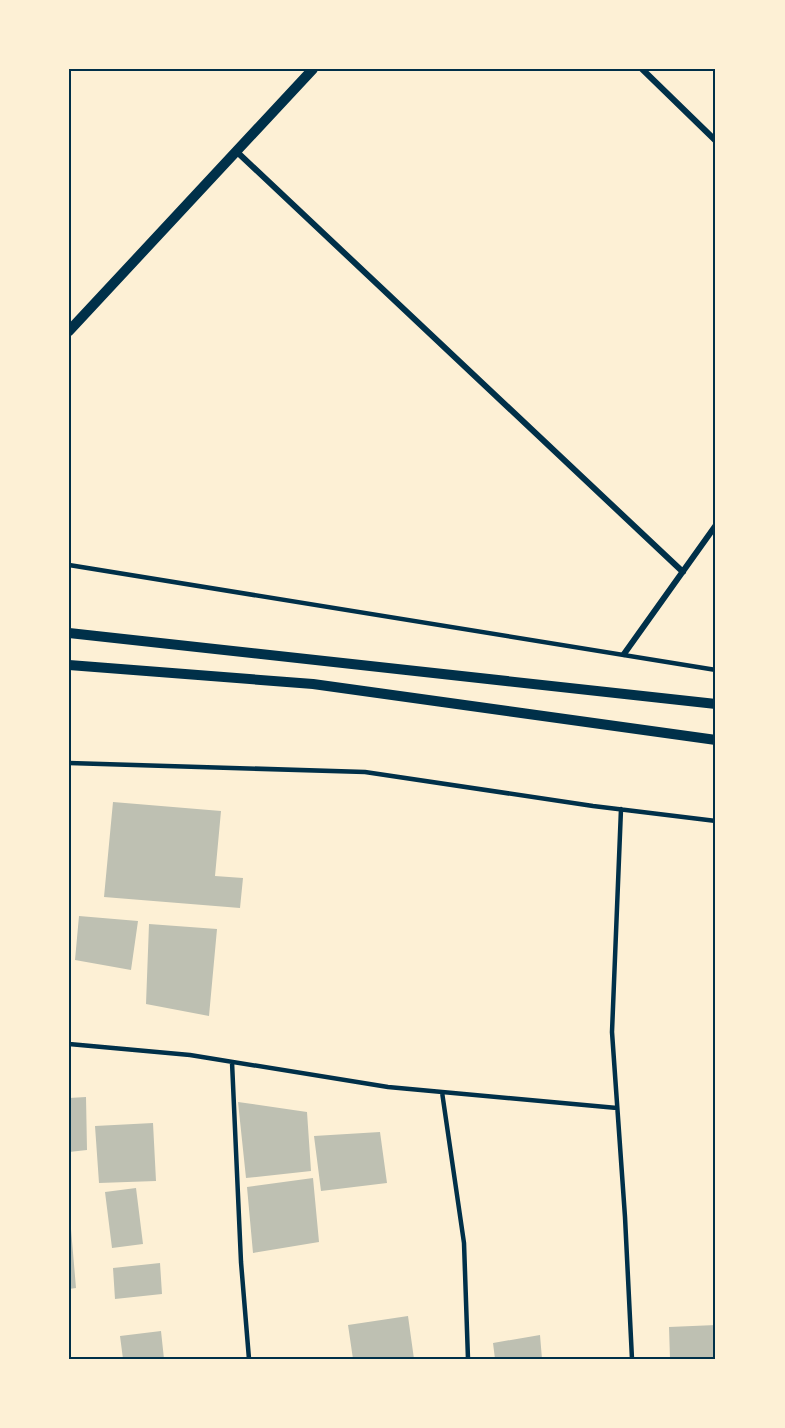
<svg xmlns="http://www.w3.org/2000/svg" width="785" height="1428" font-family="Merriweather,serif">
<rect width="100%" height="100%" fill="#fdf0d5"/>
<path fill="#bec0b2" d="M113 802 221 811 215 876 243 878 240 908 104 897Z
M79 916 138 921 131 970 75 960Z
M149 924 217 929 209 1016 146 1004Z
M86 1097 87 1150 69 1152V1098Z
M238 1102 307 1112 311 1171 246 1178Z
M153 1123 156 1181 99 1183 95 1126Z
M380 1132 387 1183 321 1191 314 1136Z
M313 1178 319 1242 253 1253 247 1187Z
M136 1188 143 1244 112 1248 105 1192Z
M69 1229H71L76 1288 69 1289Z
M160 1263 162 1294 115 1299 113 1268Z
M408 1316 414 1359H353L348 1325Z
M716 1325V1359H670L669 1327Z
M161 1331 164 1359H123L120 1336Z
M540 1335 542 1359H495L493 1343Z"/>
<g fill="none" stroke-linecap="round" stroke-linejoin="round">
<path stroke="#003049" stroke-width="4.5" d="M69 565 716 670
M69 763 365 772 593 806 716 821
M621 809 612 1032 625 1217 632 1359
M69 1044 190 1055 388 1087 617 1108
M232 1062 241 1262 249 1359
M442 1092 464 1243 468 1359"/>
<path stroke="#003049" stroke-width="6" d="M642 69 716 141
M236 151 683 572
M624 654 716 525"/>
<path stroke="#003049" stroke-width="10" d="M69 331 313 69
M69 633 716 704
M69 665 313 684 716 740"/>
</g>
<rect width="785" height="1428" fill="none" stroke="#fdf0d5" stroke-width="141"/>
<rect x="70" y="70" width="644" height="1288" fill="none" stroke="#003049" stroke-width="2"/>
</svg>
